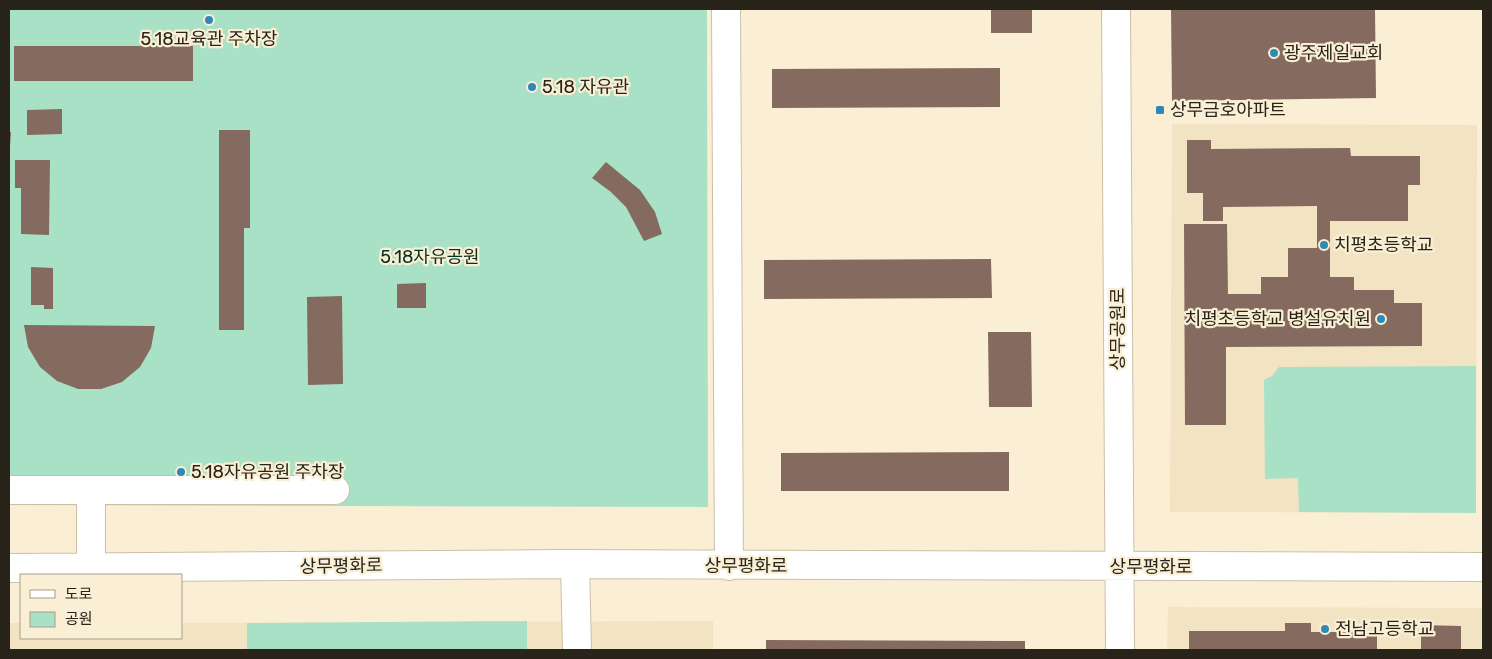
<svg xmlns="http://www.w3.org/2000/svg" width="1492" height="659" font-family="Rubik,'Noto Sans KR',sans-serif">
<rect width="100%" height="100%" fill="#faefd4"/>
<path fill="#f2e3c3" d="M1172 124 1477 125 1476 513 1170 512Z
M1168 607 1483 608V650H1167Z
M713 621V650H9V623H21V638H181V623Z"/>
<path fill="#a9e1c6" d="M9 9H707L708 507 9 505Z
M1476 366V513L1299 512 1298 478 1265 479 1264 380 1272 376 1279 367Z
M527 621V650H247V623Z"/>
<path fill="#846a5f" d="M991 9H1032V33H991Z
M1171 9H1375L1376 98 1172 101Z
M14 46H193V81H14Z
M1000 68V107L772 108V69Z
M62 109V134L27 135V110Z
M219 130H250V228H244V330H219Z
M9 132H11L10 147H9Z
M1187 140H1211V149L1350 148 1351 156H1420V185H1408V221H1330V277H1354V290H1394V303H1422V346L1226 347V425H1185L1184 224H1227L1228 294H1261V277H1288V248H1317V206L1223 207V221H1203V193H1187Z
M15 160H50L49 235 21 234V188H15Z
M606 162 640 190 655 212 662 234 644 241 626 207 611 192 592 178Z
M991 259 992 298 764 299V260Z
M31 267 53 268V309H44V305H31Z
M426 283V308H397V284Z
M342 296 343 384 308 385 307 297Z
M24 325 155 326 151 348 140 367 122 382 101 389H78L57 381 40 367 28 347Z
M988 332H1031L1032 407H989Z
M1009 452V491H781V453Z
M1285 623H1311V632H1377V650H1189V631H1285Z
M1421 625 1461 626V650H1421Z
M766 640 1025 641V650H766Z"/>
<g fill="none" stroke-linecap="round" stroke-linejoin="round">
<g stroke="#cbc0a6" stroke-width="30">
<path id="minor" d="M726 9 729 566
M1116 9 1120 650
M9 490H335
M575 564 577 650
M9 568 562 564 1483 567
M91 568V490"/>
</g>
<use href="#minor" stroke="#fff" stroke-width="28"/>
</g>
<g fill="#2f89b6" stroke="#faefd4" stroke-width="2">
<circle cx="209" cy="20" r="5"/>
<circle cx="1274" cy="53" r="5"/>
<circle cx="532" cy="87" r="5"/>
<rect x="1155" y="105" width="10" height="10" rx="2.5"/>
<circle cx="1324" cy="245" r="5"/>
<circle cx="1381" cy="319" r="5"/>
<circle cx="181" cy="472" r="5"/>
<circle cx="1325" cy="629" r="5"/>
</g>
<g text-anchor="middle" stroke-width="4.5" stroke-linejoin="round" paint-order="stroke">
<g font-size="18" fill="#28241a" stroke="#faefd4" text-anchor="start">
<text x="209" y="45" text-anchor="middle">5.18교육관 주차장</text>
<text x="1284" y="59">광주제일교회</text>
<text x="542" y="93">5.18 자유관</text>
<text x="1170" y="116">상무금호아파트</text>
<text x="1334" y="251">치평초등학교</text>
<text x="1371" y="325" text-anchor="end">치평초등학교 병설유치원</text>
<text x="191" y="478">5.18자유공원 주차장</text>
<text x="1335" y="635">전남고등학교</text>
</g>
<g font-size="18" fill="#073222" stroke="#faefd4">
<text x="430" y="263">5.18자유공원</text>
</g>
<g font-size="18" fill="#28241a" stroke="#faefd4">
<text transform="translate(1118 329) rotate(-90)" y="6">상무공원로</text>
<text transform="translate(341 566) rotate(-1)" y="6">상무평화로</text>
<text x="746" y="572">상무평화로</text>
<text x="1151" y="573">상무평화로</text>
</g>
</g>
<rect width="1492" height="659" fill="none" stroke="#28241a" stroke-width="20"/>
<rect x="20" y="574" width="162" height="65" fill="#faefd4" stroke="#a69e8a"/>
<rect x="30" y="590" width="25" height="8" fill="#ffffff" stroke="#a69e8a"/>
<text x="65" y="599" font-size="15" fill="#28241a">도로</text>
<rect x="30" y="612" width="25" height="15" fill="#a9e1c6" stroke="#a69e8a"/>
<text x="65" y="624" font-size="15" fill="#28241a">공원</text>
</svg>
